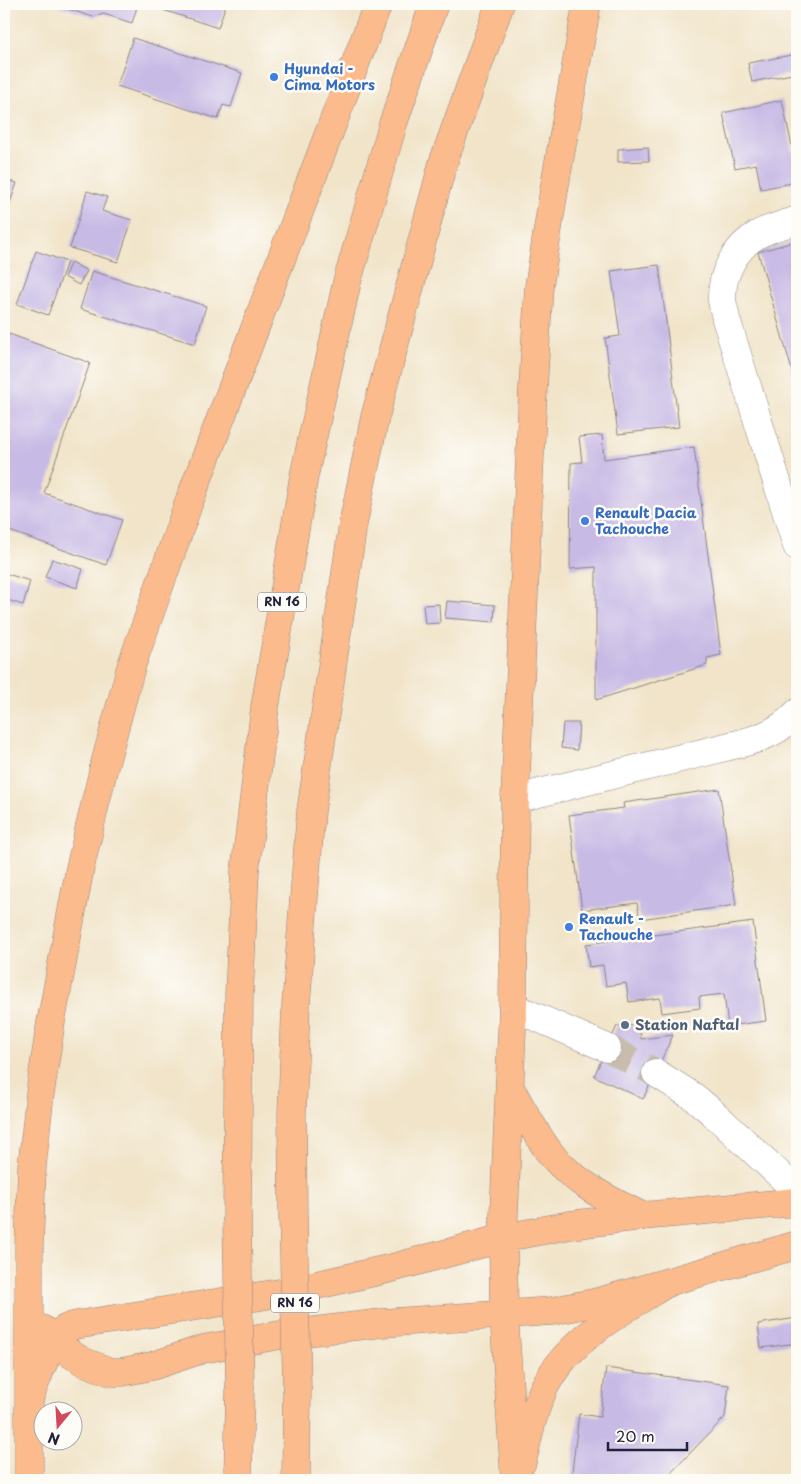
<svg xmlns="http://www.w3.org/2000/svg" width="801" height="1484" font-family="'Playpen Sans',sans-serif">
<rect width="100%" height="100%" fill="#fdfcf7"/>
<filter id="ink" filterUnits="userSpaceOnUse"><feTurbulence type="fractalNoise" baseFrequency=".02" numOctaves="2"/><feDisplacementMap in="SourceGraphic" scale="10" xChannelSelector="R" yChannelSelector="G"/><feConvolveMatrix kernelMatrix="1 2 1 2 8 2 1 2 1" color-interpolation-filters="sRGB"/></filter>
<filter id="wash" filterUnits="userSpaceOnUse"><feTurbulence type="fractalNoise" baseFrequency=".0096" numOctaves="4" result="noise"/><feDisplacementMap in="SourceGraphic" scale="20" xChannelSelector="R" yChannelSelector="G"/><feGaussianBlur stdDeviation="1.12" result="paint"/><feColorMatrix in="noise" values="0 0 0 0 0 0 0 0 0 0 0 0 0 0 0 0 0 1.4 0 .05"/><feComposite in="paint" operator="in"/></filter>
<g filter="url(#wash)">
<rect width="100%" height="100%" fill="#f1e4c9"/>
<g id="blocks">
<path fill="#c7bae5" d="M52 4H138L132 23 104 14 93 17Z
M145 4H226L218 28Z
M133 38 242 73 231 107 223 105 218 119 117 86Z
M797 54V73L752 82 748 63Z
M782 100 797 170V182L761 189 756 164 735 168 723 113Z
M648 147 649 161 618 162V149Z
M4 179 17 183 4 220Z
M87 191 107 197 102 211 132 220 118 262 70 248Z
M797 241V388L758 252Z
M36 251 67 262 48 315 17 304Z
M71 262 87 271 79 285 64 277Z
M659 265 679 427 618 434 605 338 620 336 611 271Z
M92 271 206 306 195 344 80 309Z
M9 334 90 363 44 493 122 520 106 565 4 529V349Z
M602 435 604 459 694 447 721 655 707 658V665L596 700V567L570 569 571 463 582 462 579 437Z
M52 559 83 569 77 588 45 577Z
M4 573 30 581 23 605 4 599Z
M447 601 495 605 494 622 445 618Z
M439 604 440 623 425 624 423 605Z
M563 723H579L577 750 561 748Z
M719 789 736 905 640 919 637 903 582 910 569 815 624 808 623 803Z
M753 922 766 1021 728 1026 724 994 699 997 700 1008 662 1013 660 998 629 1002 626 983 606 986 603 965 589 967 586 944Z
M639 1025 641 1039 673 1035 643 1099 594 1076 617 1026Z
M797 1318V1343L761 1348 758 1324Z
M606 1368 729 1385 725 1417 664 1480H571L579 1414 600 1417Z"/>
</g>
</g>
<g filter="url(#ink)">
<use href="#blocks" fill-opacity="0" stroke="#8a8382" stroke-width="1"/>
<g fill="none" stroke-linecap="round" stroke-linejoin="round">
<path stroke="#c8bdad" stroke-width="28" stroke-dasharray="28 14" stroke-linecap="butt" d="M607 1048 656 1073"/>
<g stroke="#8a8382" stroke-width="29">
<path id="minor" d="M797 220C784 225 769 228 757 235 735 248 721 274 722 300 723 306 725 313 726 319L797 546
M515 799 746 742C766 736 782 729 797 713
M513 1007 607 1048
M656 1073 694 1097 712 1112 797 1191"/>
</g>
<g stroke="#8a8382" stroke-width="29">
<path id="major" d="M42 1329 71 1354 84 1362 111 1372H122L152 1366 203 1349 280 1335 382 1323 552 1311 598 1302 797 1245
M30 1396C37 1379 49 1343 62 1331 66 1328 72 1326 76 1325L286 1292 392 1268 503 1238 570 1225 642 1216 797 1202"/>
</g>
<g stroke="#8a8382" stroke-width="29">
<path id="highway" d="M510 1088C523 1110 535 1133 550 1153 574 1183 609 1200 642 1216
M293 1216 292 1114 296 1005 305 884 311 811 353 524 375 417 443 163 500 4
M237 1218 239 994 245 871 265 707 304 476 347 282 393 124 434 4
M522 1462C529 1434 534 1404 549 1379 573 1337 627 1308 667 1283
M29 1480V1246L32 1166 40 1093 51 1022 80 868 104 767 131 667 189 502 378 4
M238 1480 240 1389
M296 1480 297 1390
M515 1480 504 1314 503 1238 513 1007 515 799 533 388 539 286 555 184 587 4"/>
</g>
<use href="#minor" stroke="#fff" stroke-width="28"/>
<use href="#major" stroke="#fbbb8d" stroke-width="28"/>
<use href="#highway" stroke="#fbbb8d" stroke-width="28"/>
<g stroke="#8a8382" stroke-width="29" stroke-linecap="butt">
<path id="highway-bridge" d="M293 1216 297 1390
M237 1218 240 1389"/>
</g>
<use href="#highway-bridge" stroke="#fbbb8d" stroke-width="28"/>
</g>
</g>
<g fill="#3f7fe0" stroke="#fdfcf7" stroke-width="2">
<circle cx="274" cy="77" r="5"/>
<circle cx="585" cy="521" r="5"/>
<circle cx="569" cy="927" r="5"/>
</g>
<circle fill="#5c6f8a" stroke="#fdfcf7" stroke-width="2" cx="625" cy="1025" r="5"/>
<g text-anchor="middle" stroke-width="5" stroke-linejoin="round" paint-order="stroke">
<g fill="#fdfcf7" stroke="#646373" stroke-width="1">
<rect x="258" y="592.5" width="48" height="19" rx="4"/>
<rect x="271" y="1293.5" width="48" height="19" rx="4"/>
</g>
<g font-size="12" font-weight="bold" fill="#22223b">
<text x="282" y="606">RN 16</text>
<text x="295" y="1307">RN 16</text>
</g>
<g font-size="14" font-weight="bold" fill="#366cbe" stroke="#fdfcf7" text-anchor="start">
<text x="284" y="74">Hyundai -<tspan x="284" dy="16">Cima Motors</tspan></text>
<text x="595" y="518">Renault Dacia<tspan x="595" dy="16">Tachouche</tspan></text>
<text x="579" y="924">Renault -<tspan x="579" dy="16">Tachouche</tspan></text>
</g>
<g font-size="14" font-weight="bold" fill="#4e5e75" stroke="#fdfcf7" text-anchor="start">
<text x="635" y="1030">Station Naftal</text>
</g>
</g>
<rect width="801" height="1484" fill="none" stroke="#fdfcf7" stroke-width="20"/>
<g transform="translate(58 1426) rotate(198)"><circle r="24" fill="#fdfcf7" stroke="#a5a5ac"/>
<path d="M0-4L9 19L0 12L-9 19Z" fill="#d1495b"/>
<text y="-8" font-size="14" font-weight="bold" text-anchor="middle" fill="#22223b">N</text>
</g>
<path d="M608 1442v8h79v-8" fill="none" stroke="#22223b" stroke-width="2.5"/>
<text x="616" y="1442" font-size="15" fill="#22223b" stroke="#fdfcf7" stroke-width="4" paint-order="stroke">20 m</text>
</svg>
